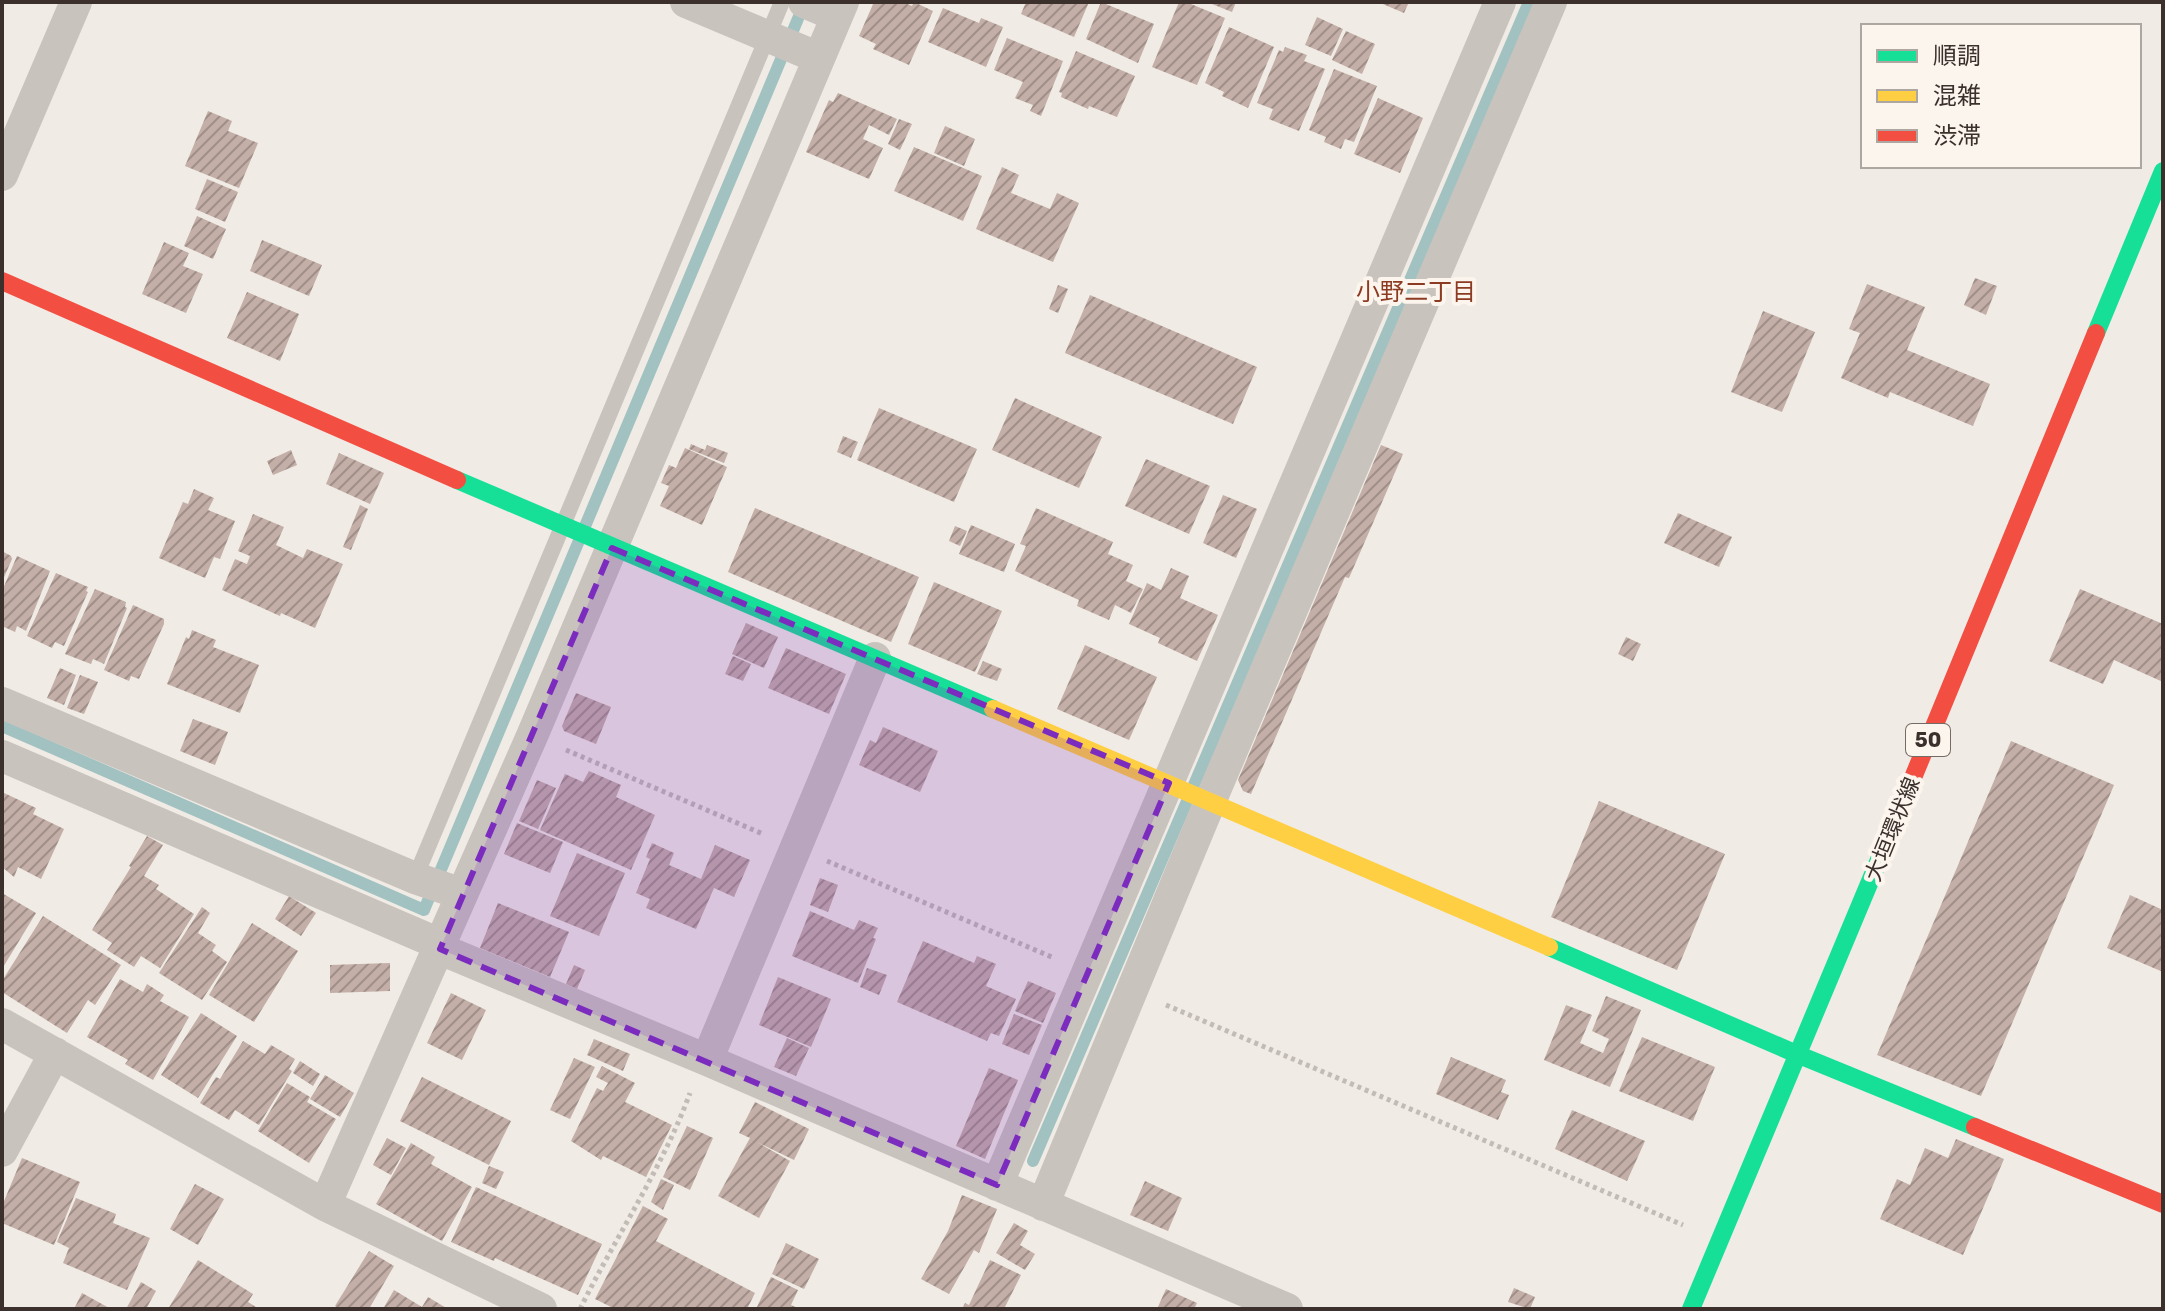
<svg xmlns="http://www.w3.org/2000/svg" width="2165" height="1311" font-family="Rubik,'Noto Sans JP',sans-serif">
<defs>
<pattern id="building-hatch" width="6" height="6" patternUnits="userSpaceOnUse" patternTransform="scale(2)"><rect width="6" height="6" fill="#c3afa7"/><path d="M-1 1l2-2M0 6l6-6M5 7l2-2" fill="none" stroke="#a08f88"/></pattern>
</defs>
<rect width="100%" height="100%" fill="#f0ebe5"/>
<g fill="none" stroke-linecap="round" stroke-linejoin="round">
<path stroke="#a1c2c1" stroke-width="12" d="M2 726 424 910 805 2
M1033 1161 1529 2"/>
</g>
<path fill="url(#building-hatch)" d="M874 2H903L912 6 914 2 933 11 909 65 873 49 876 44 859 36Z
M1026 2H1089L1074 37 1021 14Z
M1101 2 1154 24 1138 63 1086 39Z
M1179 2H1186L1225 18 1197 85 1152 67Z
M1207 2H1236L1232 12Z
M1378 2H1409L1404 13Z
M943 8 979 23 981 18 1003 27 986 67 928 42Z
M1317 17 1343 29 1331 56 1305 45Z
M1229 27 1274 47 1248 108 1222 96 1224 92 1205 83Z
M1346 31 1375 44 1362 74 1332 60Z
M1007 38 1063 61 1041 116 1030 111 1033 105 1015 98 1023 82 994 70Z
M1285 47 1307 55 1304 61 1325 69 1299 131 1269 119 1273 109 1257 103 1279 50 1283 52Z
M1076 51 1135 76 1117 117 1089 106 1088 109 1061 97 1062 93 1059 92Z
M1334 69 1377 86 1354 142 1345 139 1341 149 1324 142 1326 137 1309 130Z
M838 93 897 119 889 135 869 125 863 139 883 148 869 179 806 152 829 100 833 102Z
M1378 98 1423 118 1400 173 1354 154Z
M208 111 232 121 228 131 258 143 239 188 185 166Z
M899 119 912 124 900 150 888 144Z
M945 126 975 139 964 166 934 153Z
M914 147 982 176 963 221 894 191Z
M1002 167 1019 175 1011 193 1050 209 1057 193 1079 203 1053 262 976 229Z
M207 179 238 192 225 222 195 209Z
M197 216 226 229 213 259 184 246Z
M262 240 322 265 309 296 250 271Z
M164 242 189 253 183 266 203 274 186 313 142 294Z
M1975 278 1997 286 1986 315 1964 305Z
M1867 284 1925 307 1907 350 1990 384 1973 426 1890 392 1888 398 1841 378 1860 333 1849 329Z
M1058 285 1068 289 1058 313 1049 309Z
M247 292 299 314 280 361 227 338Z
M1090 295 1257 367 1233 424 1065 353Z
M1763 311 1815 332 1782 412 1731 392Z
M1015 398 1102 437 1079 488 992 450Z
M879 408 977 449 954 502 857 460Z
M843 436 858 442 851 458 837 452Z
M691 444 705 450 707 445 728 453 724 463 689 449Z
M1381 445 1403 454 1349 578 1345 577 1251 794 1243 791 1238 780Z
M685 448 727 467 702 525 660 506 669 486 661 483 669 465 676 468Z
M291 450 297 465 273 475 267 461Z
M339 453 384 473 370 504 326 484Z
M1146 459 1210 486 1189 534 1125 506Z
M194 489 214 498 208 510 235 521 220 559 214 557 205 578 159 558 183 502 188 504Z
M1223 495 1257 509 1236 558 1203 543Z
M360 505 368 509 351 550 343 547Z
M755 508 919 577 891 642 728 572Z
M1036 508 1113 542 1108 554 1133 565 1126 581 1143 589 1131 613 1115 605 1109 620 1077 606 1079 600 1015 571 1026 546 1020 544Z
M1678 513 1732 537 1719 567 1664 543Z
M253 514 284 527 276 545 303 558 307 549 343 564 315 628 281 613 280 616 222 590 235 559 247 564 250 556 238 551Z
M971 525 1015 544 1004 572 959 554Z
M955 526 967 531 960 546 949 541Z
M2 551 11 556 12 559 2 582Z
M17 556 50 571 26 631 17 626 15 632 2 626V591Z
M1171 568 1189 576 1180 598 1218 615 1197 661 1158 643 1160 638 1129 624 1147 583 1161 590Z
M56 573 88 587 86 591 88 592 64 646 55 642 52 648 27 636Z
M934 582 1002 611 975 672 908 644Z
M95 589 126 602 125 607 127 608 104 664 93 659 91 664 65 654Z
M2080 589 2163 624V682L2114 660 2103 684 2049 661Z
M133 605 164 619V624L139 679 131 676 129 681 104 670Z
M746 623 778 637 764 668 732 654Z
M192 630 216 640 213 647 259 665 240 713 167 684 186 637 189 639Z
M1626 637 1641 644 1633 661 1618 654Z
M1085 645 1157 677 1129 740 1057 709Z
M786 648 846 674 829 714 768 688Z
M733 656 751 664 743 681 725 674Z
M983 661 1002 669 997 681 977 674Z
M60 668 76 675 64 705 47 698Z
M80 675 98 682 84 714 67 708Z
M576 693 611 707 596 744 564 731 562 726Z
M193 719 228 732 215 765 180 751Z
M883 727 938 751 920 792 859 765 870 740 876 743Z
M2011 741 2114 785 1981 1096 1877 1055Z
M589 771 621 785 616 797 655 815 631 870 540 830 565 774 583 782Z
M537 780 556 788 538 829 519 821Z
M2 792 36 808 33 814 64 829 41 879 18 867 14 877 2 867Z
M1599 801 1725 854 1677 970 1551 917Z
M517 823 563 842 550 873 504 854Z
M147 836 163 845 144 876 159 885 156 889 194 914 160 968 141 956 134 967 107 950 112 943 92 930 131 867 129 866Z
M652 843 674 853 669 865 701 879 715 845 750 860 734 897 714 888 696 929 646 908 650 899 636 893 650 859 646 857Z
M577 853 625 873 599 936 550 916Z
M820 878 838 885 828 912 810 905Z
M2 893 36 913 2 969Z
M2130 895 2163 910V972L2107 948Z
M289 896 316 913 301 936 275 919Z
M498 903 569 932 550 977 480 948Z
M202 907 210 913 198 933 216 945 212 951 227 962 202 1000 159 973Z
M810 911 854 930 859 920 878 928 873 938 876 939 858 983 792 956Z
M43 916 121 965 95 1005 88 1000 67 1033 2 992V981Z
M252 923 298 951 254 1022 209 995Z
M923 941 974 963 977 956 996 964 986 986 1016 999 999 1036 991 1033 987 1041 897 1002Z
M390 963V991L330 993V965Z
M574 965 585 970 577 989 566 984Z
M867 968 887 975 879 995 860 987Z
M778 977 831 999 811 1047 759 1025Z
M120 979 143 992 147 984 164 995 160 1001 189 1017 153 1080 125 1064 128 1060 87 1037Z
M1028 981 1056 993 1043 1023 1015 1011Z
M451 993 486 1010 462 1060 427 1043Z
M1606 996 1641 1010 1610 1087 1544 1060 1566 1005 1592 1015 1580 1043 1603 1053 1609 1039 1592 1031Z
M201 1013 237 1036 198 1098 161 1075Z
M1014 1014 1042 1025 1029 1055 1002 1044Z
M1642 1037 1715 1067 1693 1121 1619 1091Z
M787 1038 809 1048 796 1076 774 1067Z
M594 1039 630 1054 623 1071 587 1055Z
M243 1041 265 1054 271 1045 295 1059 289 1069 292 1071 259 1125 235 1110 229 1120 200 1103 216 1077 220 1079Z
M1451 1057 1506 1080 1501 1092 1509 1095 1498 1120 1436 1094Z
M574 1058 595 1067 570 1119 550 1110Z
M300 1061 320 1074 313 1086 293 1073Z
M602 1066 635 1083 625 1102 672 1125 646 1177 603 1156 601 1160 571 1141 597 1088 603 1091 608 1083 596 1077Z
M989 1068 1018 1080 985 1159 956 1146Z
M325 1075 354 1093 340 1117 310 1099Z
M422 1077 511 1121 489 1165 400 1121Z
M287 1083 310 1097 307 1102 336 1119 309 1163 258 1131Z
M755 1102 809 1129 794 1160 757 1142 790 1161 759 1218 718 1196 750 1138 739 1133Z
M1572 1110 1645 1141 1627 1181 1555 1149Z
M687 1126 713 1138 690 1190 663 1177Z
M387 1138 406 1148 391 1175 373 1165Z
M1956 1139 2004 1159 1963 1255 1880 1219 1897 1179 1910 1185 1925 1148 1948 1158Z
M411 1143 435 1157 431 1164 472 1187 442 1241 376 1204Z
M22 1158 80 1182 54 1245 2 1223V1206Z
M489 1166 504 1172 496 1189 482 1183Z
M661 1179 674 1185 663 1210 651 1202Z
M1145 1181 1182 1198 1168 1231 1130 1215Z
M195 1184 224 1199 198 1245 170 1229Z
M476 1187 602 1244 578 1295 495 1258 494 1261 451 1242Z
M962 1195 997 1209 979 1253 974 1250 949 1294 921 1279 948 1231Z
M76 1198 116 1214 113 1223 150 1238 127 1290 63 1263 69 1248 57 1242Z
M643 1206 668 1219 656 1241 755 1293 747 1309H615L595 1299Z
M1014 1223 1028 1231 1020 1245 1035 1254 1025 1270 996 1253Z
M786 1243 819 1259 804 1289 772 1274Z
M369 1251 394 1266 369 1309H340L335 1306Z
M198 1260 253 1294 248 1302 259 1309H168Z
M990 1260 1021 1275 1004 1309H962L965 1303 969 1305Z
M771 1277 798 1290 791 1305 800 1309H756Z
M141 1282 156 1291 146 1309H126Z
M1514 1288 1535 1297 1530 1309 1508 1302Z
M1166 1289 1197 1303 1194 1309H1157Z
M394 1290 422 1307 428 1297 448 1309H383Z
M82 1293 111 1309H74Z"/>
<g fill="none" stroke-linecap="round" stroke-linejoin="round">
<path stroke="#c2bbb6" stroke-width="5" stroke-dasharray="4 4" stroke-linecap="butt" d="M566 750 763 834
M827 861 1054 958
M1166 1005 1683 1225
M580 1309C616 1236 662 1169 690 1093"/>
<path stroke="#c9c3be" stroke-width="16" d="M415 878 782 2"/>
<path stroke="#c9c3be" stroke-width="32" d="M686 2 819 58
M804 2 837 16
M2 175 76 2
M2 703 415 878 462 894
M2 756 428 939 440 949 707 1060 1287 1309
M2 1024 325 1205 541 1309
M707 1060 875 658
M2 1151 55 1053
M997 1185 1500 2
M325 1205 532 736 843 2
M1043 1205 1210 802 1551 2"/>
<path stroke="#16e098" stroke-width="18" d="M2096 333 2163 171
M457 480 993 709
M1549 947 1799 1055 1975 1127
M1691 1309 1889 836"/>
<path stroke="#ffcf43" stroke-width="18" d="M993 709 1549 947"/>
<path stroke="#f24e42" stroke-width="18" d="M2 281 457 480
M1889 836 2096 333
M1975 1127 2163 1204"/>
</g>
<path fill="#7b2cbf" fill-opacity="0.2" stroke="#7b2cbf" stroke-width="6" stroke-dasharray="16 10" stroke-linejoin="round" d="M612 548 1169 783 997 1185 440 949Z"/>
<g text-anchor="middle" stroke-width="8" stroke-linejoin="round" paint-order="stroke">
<rect fill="#fbf5ee" stroke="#756b66" stroke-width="2" x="1906" y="724" width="44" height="32" rx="6"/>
<g font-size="20" font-weight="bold" fill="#3b302b">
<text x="1928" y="747">50</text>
</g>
<g font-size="22" fill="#3b302b" stroke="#fbf5ee">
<text transform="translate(1892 829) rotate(-68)" y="8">大垣環状線</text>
</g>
<g font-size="24" fill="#8c3b22" stroke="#fbf5ee">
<text x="1416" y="300">小野二丁目</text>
</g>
</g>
<rect width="2165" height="1311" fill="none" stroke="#3b302b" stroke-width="8"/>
<rect x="1861" y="24" width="280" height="144" fill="#fbf5ee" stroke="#aea6a0" stroke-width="2"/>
<rect x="1877" y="50" width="40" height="12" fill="#16e098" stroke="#aea6a0" stroke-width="2"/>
<text x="1933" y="64" font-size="24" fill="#3b302b">順調</text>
<rect x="1877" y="90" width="40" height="12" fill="#ffcf43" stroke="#aea6a0" stroke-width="2"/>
<text x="1933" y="104" font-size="24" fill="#3b302b">混雑</text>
<rect x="1877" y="130" width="40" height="12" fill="#f24e42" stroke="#aea6a0" stroke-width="2"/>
<text x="1933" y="144" font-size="24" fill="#3b302b">渋滞</text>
</svg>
